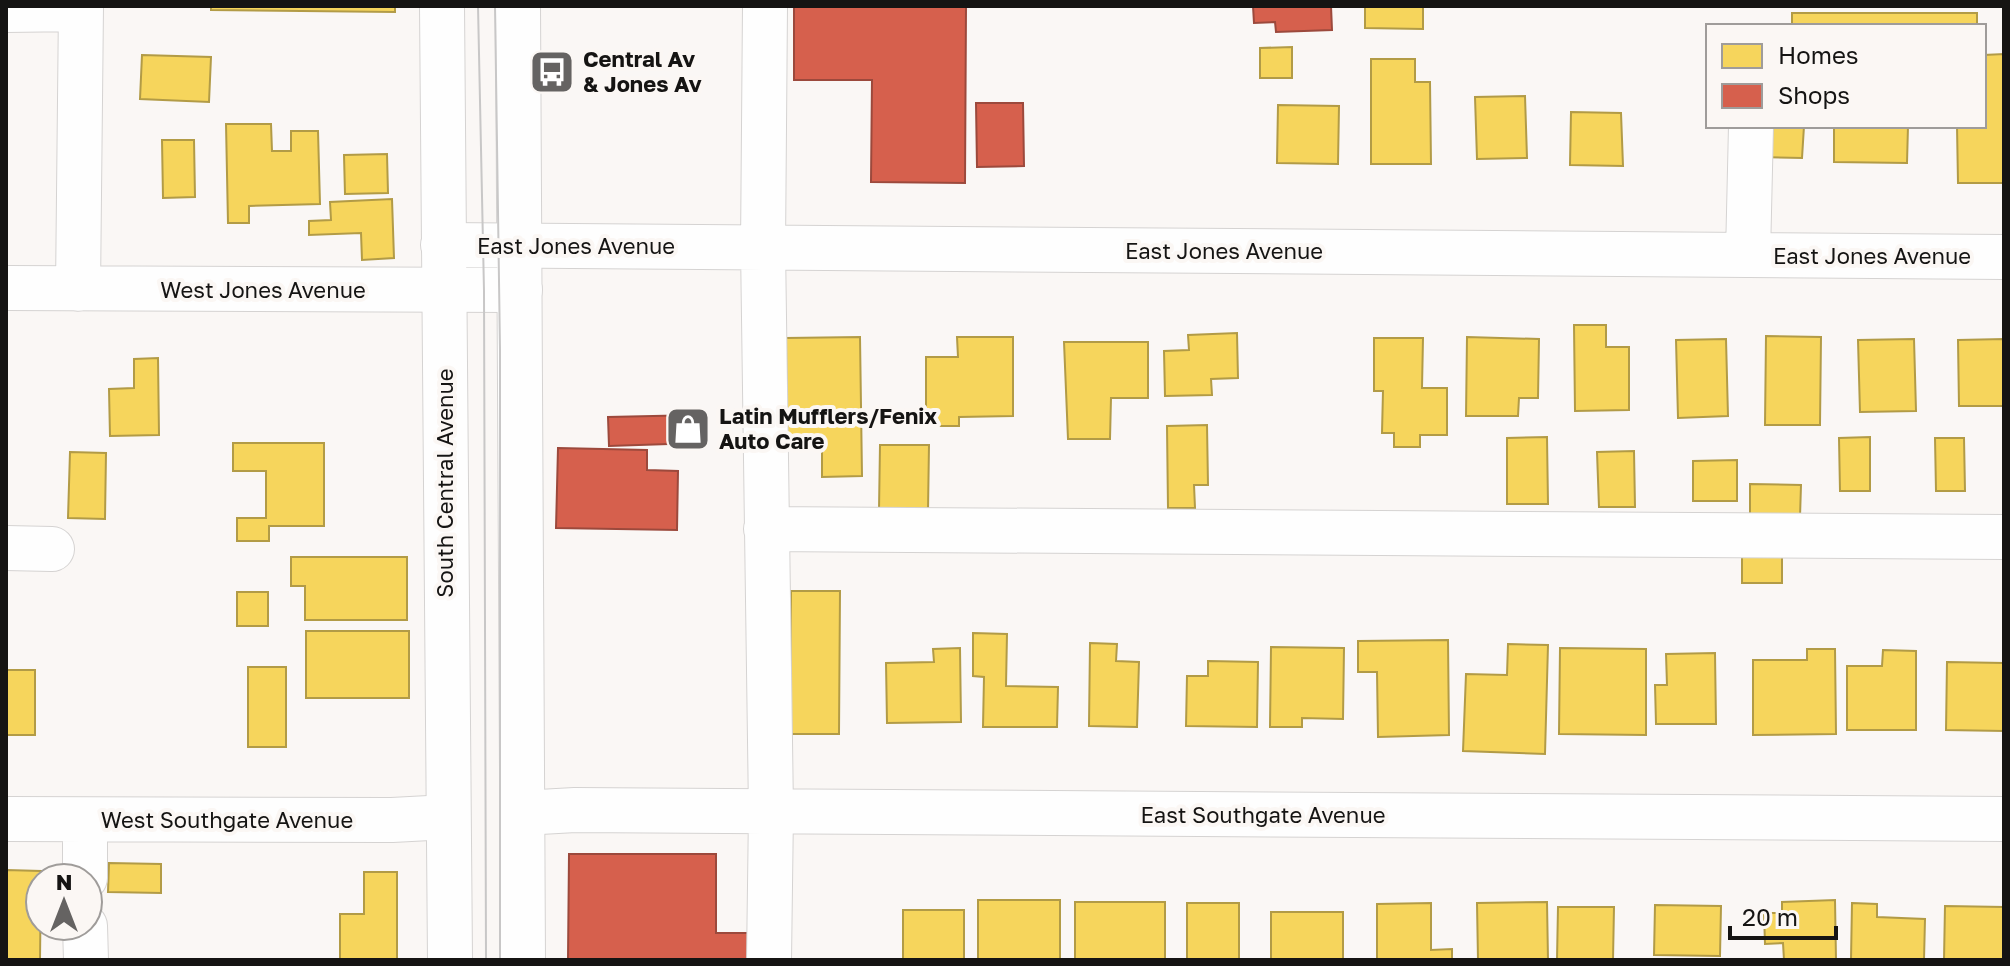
<svg xmlns="http://www.w3.org/2000/svg" width="2010" height="966" font-family="'Golos Text',sans-serif">
<rect width="100%" height="100%" fill="#faf7f5"/>
<path fill="#f6d55c" stroke="#b29b46" stroke-width="2" d="M211 6H395V12L211 10Z
M1365 6H1423V29L1365 28Z
M1792 13H1977V26H1792Z
M1292 47V78H1260V48Z
M2004 54V183H1958L1957 126H1984V55Z
M142 55 211 57 209 102 140 99Z
M1371 59H1415V82H1430L1431 164H1371Z
M1525 96 1527 158 1477 159 1475 97Z
M1278 105 1339 106 1338 164 1277 163Z
M1571 112 1621 113 1623 166 1570 165Z
M226 124H271L272 151H291V131H318L320 204 249 206V223H228Z
M1760 126H1804L1802 158 1759 157Z
M1834 126H1908L1907 163 1834 162Z
M162 140H194L195 197 163 198Z
M387 154 388 193 345 194 344 155Z
M392 199 394 258 362 260 361 233 309 235V221L331 220 330 202Z
M1574 325H1606V347H1629V410L1575 411Z
M1237 333 1238 378 1211 379 1212 395 1165 396 1164 351 1189 350 1188 335Z
M1766 336 1821 337 1820 425H1765Z
M860 337 862 476 822 477V436H787L786 338Z
M957 337H1013V416L959 417V426H926V357H958Z
M1467 337 1539 339 1538 398H1519L1518 416H1466Z
M1374 338H1423L1422 388H1447V435H1420V447H1394V433H1382L1383 391H1374Z
M1726 339 1728 416 1678 418 1676 340Z
M1914 339 1916 411 1860 412 1858 340Z
M2004 339V406H1959L1958 340Z
M1064 342H1148V398H1111L1110 439H1068Z
M158 358 159 435 110 436 109 389 134 388V359Z
M1207 425 1208 485H1194L1195 508H1168L1167 426Z
M1547 437 1548 504H1507V438Z
M1870 437V491H1840L1839 438Z
M1935 438H1964L1965 491H1936Z
M233 443H324V526H269V541H237V518H266V471H233Z
M880 445H929L928 511 879 510Z
M1634 451 1635 507H1599L1597 452Z
M70 452 106 453 105 519 68 518Z
M1737 460V501H1693V461Z
M1750 484 1801 485 1800 517 1750 516Z
M1742 549H1782V583H1742Z
M291 557H407V620H305V586H291Z
M791 591H840L839 734H790Z
M237 592H268V626H237Z
M306 631H409V698H306Z
M973 633 1007 634 1006 686 1058 687 1057 727H983L984 677 973 676Z
M1448 640 1449 735 1378 737 1377 672H1358V641Z
M1090 643 1117 644 1116 661 1139 662 1137 727 1089 726Z
M1508 644 1548 645 1545 754 1463 751 1466 674 1507 675Z
M1271 647 1344 648 1343 719 1302 718V727H1270Z
M960 648 961 722 887 723 886 663 934 662 933 649Z
M1560 648 1646 649V735L1559 734Z
M1807 649H1835L1836 734 1753 735V660H1807Z
M1883 650 1916 651V730H1847V666H1882Z
M1715 653 1716 724H1656L1655 685H1667L1666 654Z
M1208 661 1258 662 1257 727 1186 726 1187 676H1208Z
M1947 662 2004 663V731L1946 730Z
M248 667H286V747H248Z
M6 670H35V735H6Z
M109 863 161 864V893L108 892Z
M6 870 41 871 40 960H6Z
M364 872H397V960H340V914H364Z
M978 900H1060V960H978Z
M1835 900 1836 960H1784L1783 943 1765 944 1764 913H1782V902Z
M1075 902H1165V960H1075Z
M1547 902 1548 960H1478L1477 903Z
M1187 903H1239V960H1187Z
M1431 903V950L1452 949V960H1377V904Z
M1852 903 1877 904V917L1925 919 1924 960H1851Z
M1655 905 1721 906 1720 956 1654 955Z
M1945 906 2004 907V960H1944Z
M1558 907H1614L1613 960H1557Z
M903 910H964V960H903Z
M1271 912H1343V960H1271Z"/>
<path fill="#d6604d" stroke="#9c493c" stroke-width="2" d="M794 6H966L965 183 871 182 872 80H794Z
M1253 6H1331L1332 30 1276 32 1275 22 1254 23Z
M976 103H1023L1024 166 977 167Z
M698 415 699 443 609 446 608 417Z
M558 448 647 450V470L678 471 677 530 556 528Z
M569 854H716V933H753L752 960H568Z"/>
<g fill="none" stroke-linecap="round" stroke-linejoin="round">
<g stroke="#d5d3d2" stroke-width="46">
<path id="minor" d="M765 6 763 247 771 811 769 960
M6 10 81 9
M443 245 2004 257
M1748 255 1751 126
M6 288 520 290
M78 289 81 6
M766 529 2004 537
M6 548 52 549
M522 813 575 810 2004 819
M6 819 392 820 448 817
M85 820V878
M85 926 86 960"/>
</g>
<g stroke="#d5d3d2" stroke-width="46">
<path id="major" d="M442 6 450 960
M518 6 523 960"/>
</g>
<use href="#minor" stroke="#fefefe" stroke-width="44"/>
<use href="#major" stroke="#fefefe" stroke-width="44"/>
<path stroke="#c8c7c7" stroke-width="2" d="M478 6 484 291 486 960
M495 6 500 349V960"/>
</g>
<defs>
<g id="bus-square" transform="scale(2.3)"><rect x="-9" y="-9" width="18" height="18" rx="4" fill="#656362" stroke="#fbf7f4"/><path d="M-5-6H5V4H4V6H2V4H-2V6H-4V4H-5ZM-3.5-4V0h7V-4ZM-3.5 1.2v1.5H-2V1.2ZM2 1.2v1.5H3.5V1.2Z" fill="#fff"/></g>
<g id="shop-square" transform="scale(2.3)"><rect x="-9" y="-9" width="18" height="18" rx="4" fill="#656362" stroke="#fbf7f4"/><path d="M-5-2.5h2.3a2.7 3.5 0 0 1 5.4 0H5L5.5 6h-11ZM-1.5-2.5h3a1.5 2.3 0 0 0-3 0Z" fill="#fff"/></g>
</defs>
<g fill-rule="evenodd">
<use href="#bus-square" x="552" y="72"/>
<use href="#shop-square" x="688" y="429"/>
</g>
<g text-anchor="middle" stroke-width="8" stroke-linejoin="round" paint-order="stroke">
<g font-size="22" font-weight="bold" fill="#151413" stroke="#fbf7f4" text-anchor="start">
<text x="583" y="67">Central Av<tspan x="583" dy="25">&amp; Jones Av</tspan></text>
<text x="719" y="424">Latin Mufflers/Fenix<tspan x="719" dy="25">Auto Care</tspan></text>
</g>
<g font-size="22" fill="#151413" stroke="#fbf7f4">
<text x="576" y="254">East Jones Avenue</text>
<text x="1224" y="259">East Jones Avenue</text>
<text x="1872" y="264">East Jones Avenue</text>
<text x="263" y="298">West Jones Avenue</text>
<text transform="translate(445 483) rotate(-90)" y="8">South Central Avenue</text>
<text x="1263" y="823">East Southgate Avenue</text>
<text x="227" y="828">West Southgate Avenue</text>
</g>
</g>
<rect width="2010" height="966" fill="none" stroke="#151413" stroke-width="16"/>
<rect x="1706" y="24" width="280" height="104" fill="#fbf7f4" stroke="#9f9c9a" stroke-width="2"/>
<rect x="1722" y="44" width="40" height="24" fill="#f6d55c" stroke="#9f9c9a" stroke-width="2"/>
<text x="1778" y="64" font-size="24" fill="#151413">Homes</text>
<rect x="1722" y="84" width="40" height="24" fill="#d6604d" stroke="#9f9c9a" stroke-width="2"/>
<text x="1778" y="104" font-size="24" fill="#151413">Shops</text>
<g transform="translate(64 902)"><circle r="38" fill="#fbf7f4" stroke="#9f9c9a" stroke-width="2"/>
<path d="M0-6L14 30L0 20L-14 30Z" fill="#656362"/>
<text y="-12" font-size="22" font-weight="bold" text-anchor="middle" fill="#151413">N</text>
</g>
<path d="M1730 926v12h106v-12" fill="none" stroke="#151413" stroke-width="4"/>
<text x="1742" y="926" font-size="24" fill="#151413" stroke="#fbf7f4" stroke-width="6" paint-order="stroke">20 m</text>
</svg>
